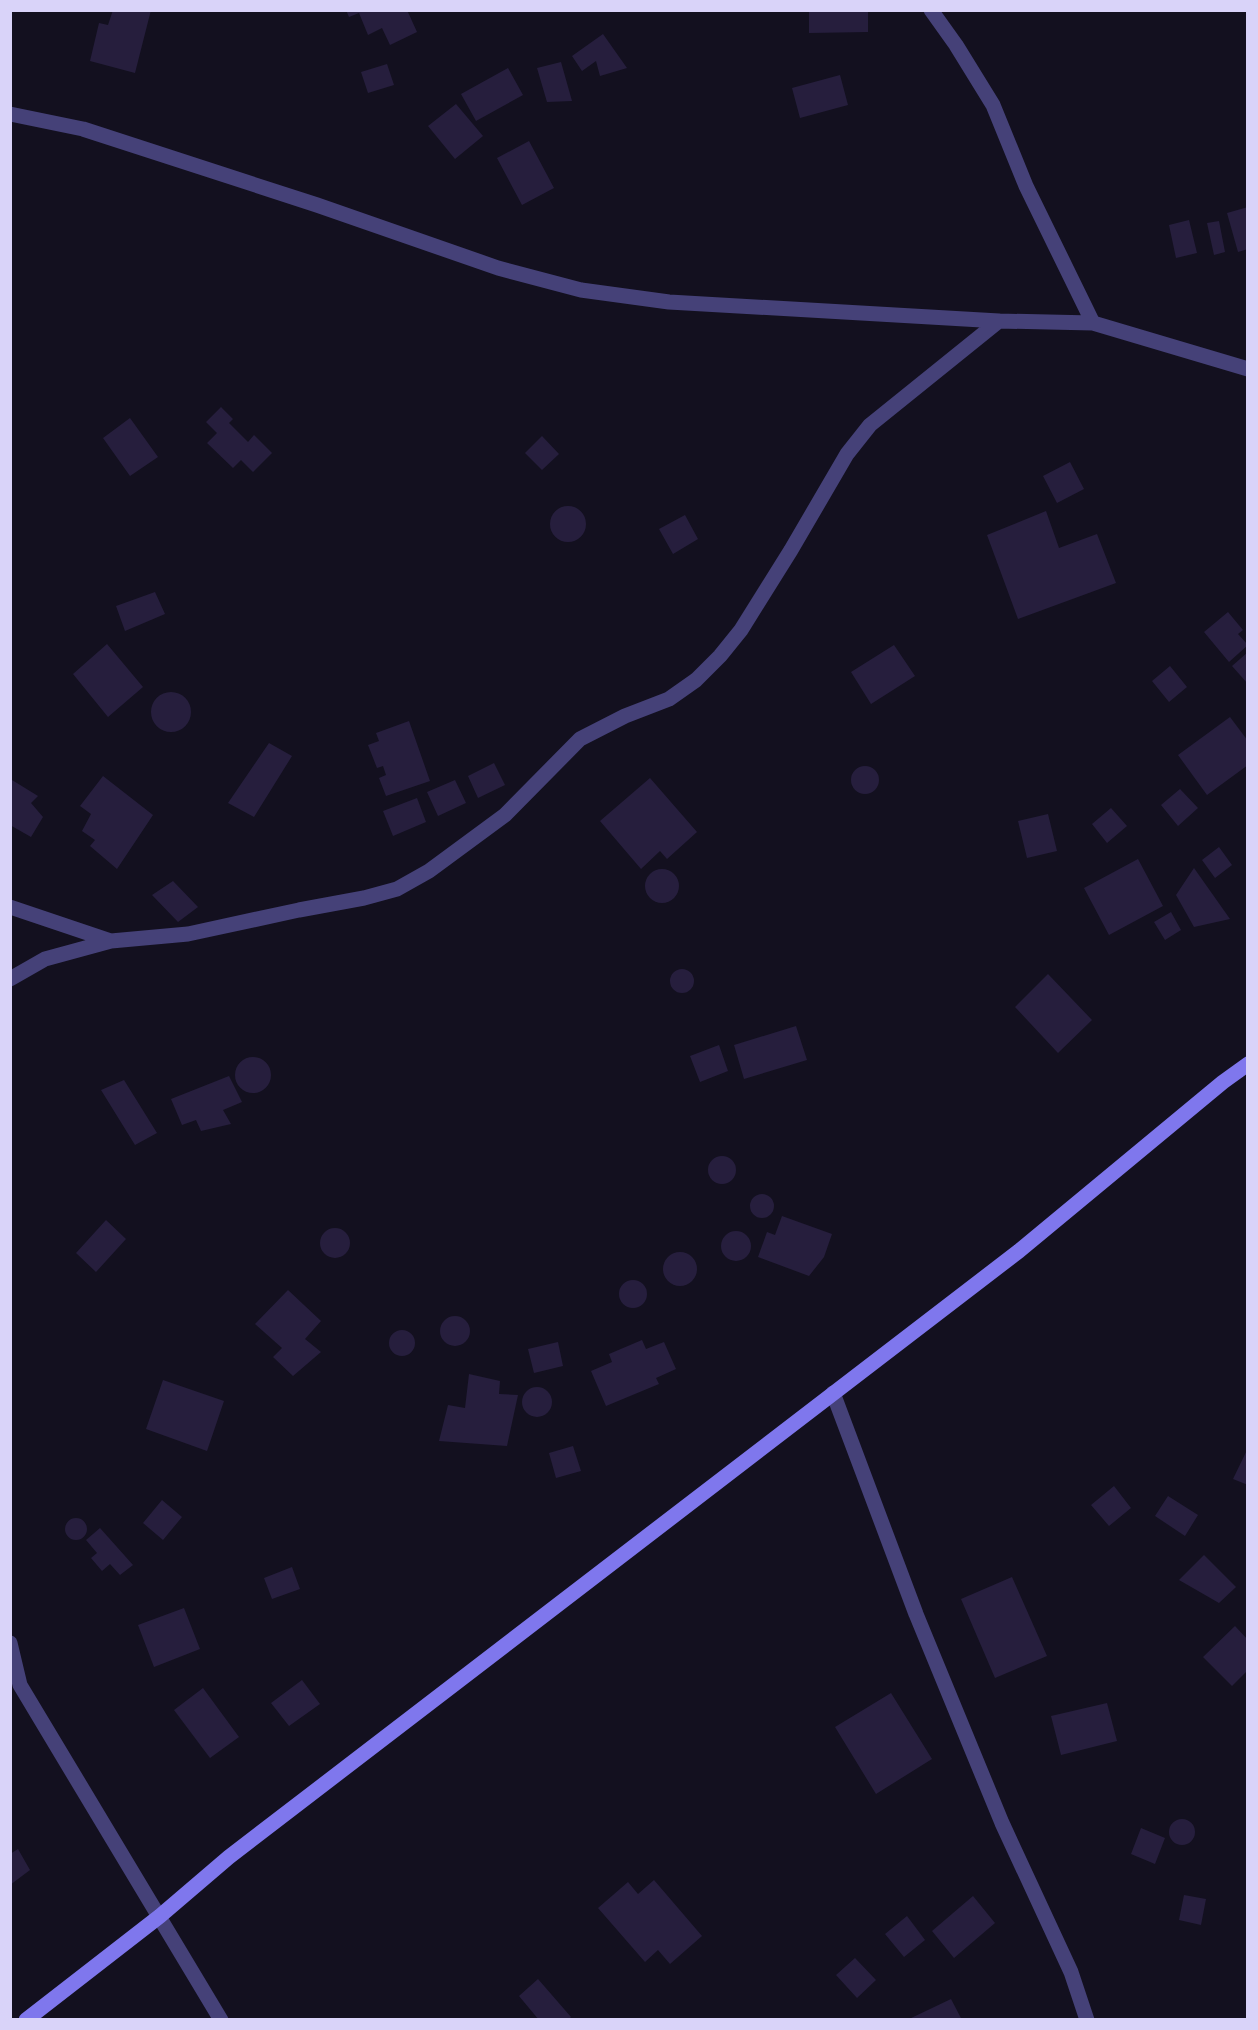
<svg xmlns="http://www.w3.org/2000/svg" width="1258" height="2030" font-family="'Exo 2',sans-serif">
<rect width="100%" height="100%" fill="#13101f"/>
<path fill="#261e3d" d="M113 10H151L135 73 90 61 99 23 108 25Z
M346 10H407L417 32 390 45 382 28 368 35 359 13 349 17Z
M809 10H868V32L809 33Z
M603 34 627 68 600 76 596 61 582 71 572 56Z
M561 62 572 101 547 102 537 68Z
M387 64 394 85 368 93 361 72Z
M508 68 523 95 476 121 461 94Z
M840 75 848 105 800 118 792 88Z
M456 104 483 136 455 159 428 126Z
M529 141 554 188 522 205 497 158Z
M1248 207V249L1238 252 1227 213Z
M1189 220 1197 253 1176 258 1169 225Z
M1219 221 1225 252 1214 255 1207 223Z
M221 407 233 419 229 423 248 442 254 435 272 453 253 472 241 460 233 468 207 443 217 433 206 422Z
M130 418 158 457 130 476 103 438Z
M542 436 559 454 542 470 525 453Z
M1070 462 1084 489 1057 503 1043 476Z
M550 524a18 18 0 1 1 36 0a18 18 0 1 1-36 0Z
M1046 511 1059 548 1097 534 1116 583 1018 619 987 535Z
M685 515 698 539 673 554 659 529Z
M155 592 165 614 125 631 116 606Z
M1228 612 1243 630 1238 634 1248 645 1229 662 1204 632Z
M107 644 143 687 108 717 73 674Z
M894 645 915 676 871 704 851 672Z
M1248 652V684L1232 666Z
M1170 666 1187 687 1169 702 1152 681Z
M151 712a20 20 0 1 1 40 0a20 20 0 1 1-40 0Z
M1230 717 1248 741V765L1207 795 1178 755Z
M409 721 430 781 386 796 379 778 386 775 383 766 377 768 368 745 379 741 376 733Z
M269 743 292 756 254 817 228 803Z
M494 763 505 785 478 798 468 776Z
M851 780a14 14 0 1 1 28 0a14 14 0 1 1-28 0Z
M103 776 153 815 117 869 90 846 95 840 82 831 91 814 80 806Z
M650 778 697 832 667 859 660 851 641 869 600 821Z
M12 780 38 796 31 803 43 817 31 837 10 825Z
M455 780 466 803 438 816 427 792Z
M1180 789 1198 808 1178 826 1161 805Z
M417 798 426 822 393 836 383 811Z
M1111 808 1127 826 1107 843 1092 824Z
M1048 814 1057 851 1027 858 1018 821Z
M1219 847 1232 865 1215 878 1202 860Z
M1138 859 1163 906 1109 935 1084 888Z
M1194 868 1230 919 1194 927 1176 895Z
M645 886a17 17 0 1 1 34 0a17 17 0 1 1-34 0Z
M173 881 198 907 178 922 152 895Z
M1171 912 1181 930 1165 940 1154 922Z
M670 981a12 12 0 1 1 24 0a12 12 0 1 1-24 0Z
M1048 974 1092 1020 1058 1053 1015 1007Z
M796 1026 807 1060 744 1079 734 1045Z
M719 1045 728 1071 700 1082 690 1056Z
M235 1075a18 18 0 1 1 36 0a18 18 0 1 1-36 0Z
M229 1076 242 1102 223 1110 231 1124 201 1131 196 1120 182 1125 171 1099Z
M124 1080 157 1133 135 1145 101 1090Z
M708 1170a14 14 0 1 1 28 0a14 14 0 1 1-28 0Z
M750 1206a12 12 0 1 1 24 0a12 12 0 1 1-24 0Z
M782 1216 832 1234 824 1257 809 1276 758 1257 767 1232 775 1235Z
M106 1220 126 1239 96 1272 76 1253Z
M320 1243a15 15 0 1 1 30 0a15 15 0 1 1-30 0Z
M721 1246a15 15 0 1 1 30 0a15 15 0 1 1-30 0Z
M663 1269a17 17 0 1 1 34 0a17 17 0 1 1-34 0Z
M619 1294a14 14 0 1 1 28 0a14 14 0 1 1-28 0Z
M288 1290 321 1321 305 1339 321 1352 293 1376 273 1357 282 1348 255 1324Z
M440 1331a15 15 0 1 1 30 0a15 15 0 1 1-30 0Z
M389 1343a13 13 0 1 1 26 0a13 13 0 1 1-26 0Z
M642 1340 646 1349 664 1342 676 1369 656 1378 659 1384 606 1406 591 1371 612 1362 609 1354Z
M558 1342 563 1366 534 1373 528 1349Z
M469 1374 500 1381 499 1394 518 1395 507 1446 439 1441 448 1405 465 1408Z
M163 1380 224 1401 207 1451 146 1429Z
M522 1402a15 15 0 1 1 30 0a15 15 0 1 1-30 0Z
M573 1446 581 1471 556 1478 549 1453Z
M1248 1448V1485L1233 1479Z
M1114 1486 1131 1508 1109 1526 1091 1505Z
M1168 1496 1198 1515 1185 1536 1155 1516Z
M162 1500 182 1517 163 1540 143 1523Z
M65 1529a11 11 0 1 1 22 0a11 11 0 1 1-22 0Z
M100 1528 133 1565 120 1575 110 1564 102 1571 91 1558 97 1553 86 1540Z
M1204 1555 1236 1587 1219 1603 1179 1580Z
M292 1567 300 1589 272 1599 264 1578Z
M1012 1577 1047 1656 995 1678 961 1599Z
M184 1608 200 1649 154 1667 138 1625Z
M1235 1626 1248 1640V1670L1232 1686 1203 1657Z
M302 1680 320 1704 289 1726 271 1703Z
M203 1688 239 1737 210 1758 174 1710Z
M891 1693 932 1759 876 1794 835 1727Z
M1107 1703 1117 1741 1061 1755 1051 1716Z
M1169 1832a13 13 0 1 1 26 0a13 13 0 1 1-26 0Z
M1141 1828 1165 1838 1155 1864 1131 1854Z
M18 1849 30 1870 10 1885V1854Z
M654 1880 702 1936 670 1964 658 1950 645 1962 598 1908 628 1882 638 1894Z
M1184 1895 1206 1899 1201 1925 1179 1920Z
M973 1896 995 1923 954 1958 932 1931Z
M907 1916 925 1940 904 1957 885 1934Z
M855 1958 876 1980 857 1998 836 1975Z
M538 1979 571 2017 568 2020H539L519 1996Z
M951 1999 962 2020H907Z"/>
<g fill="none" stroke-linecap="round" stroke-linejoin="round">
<path stroke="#454178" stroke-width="15" d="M931 10 956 45 993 105 1026 186 1093 323
M10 114 83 129 317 205 498 268 581 290 669 302 999 321 1093 323 1248 369
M10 907 111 941
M10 979 45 959 111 941 188 934 299 910 364 898 397 889 429 871 505 815 580 739 625 716 669 699 696 680 720 656 741 630 791 550 847 454 870 425 999 321
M833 1393 916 1614 1002 1823 1071 1972 1087 2020
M10 1643 20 1685 221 2020"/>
<path stroke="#7f77ed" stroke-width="15" d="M26 2020 160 1916 229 1857 1019 1251 1223 1082 1248 1064"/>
</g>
<rect width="1258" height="2030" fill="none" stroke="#d9d3f9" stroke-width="24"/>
</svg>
